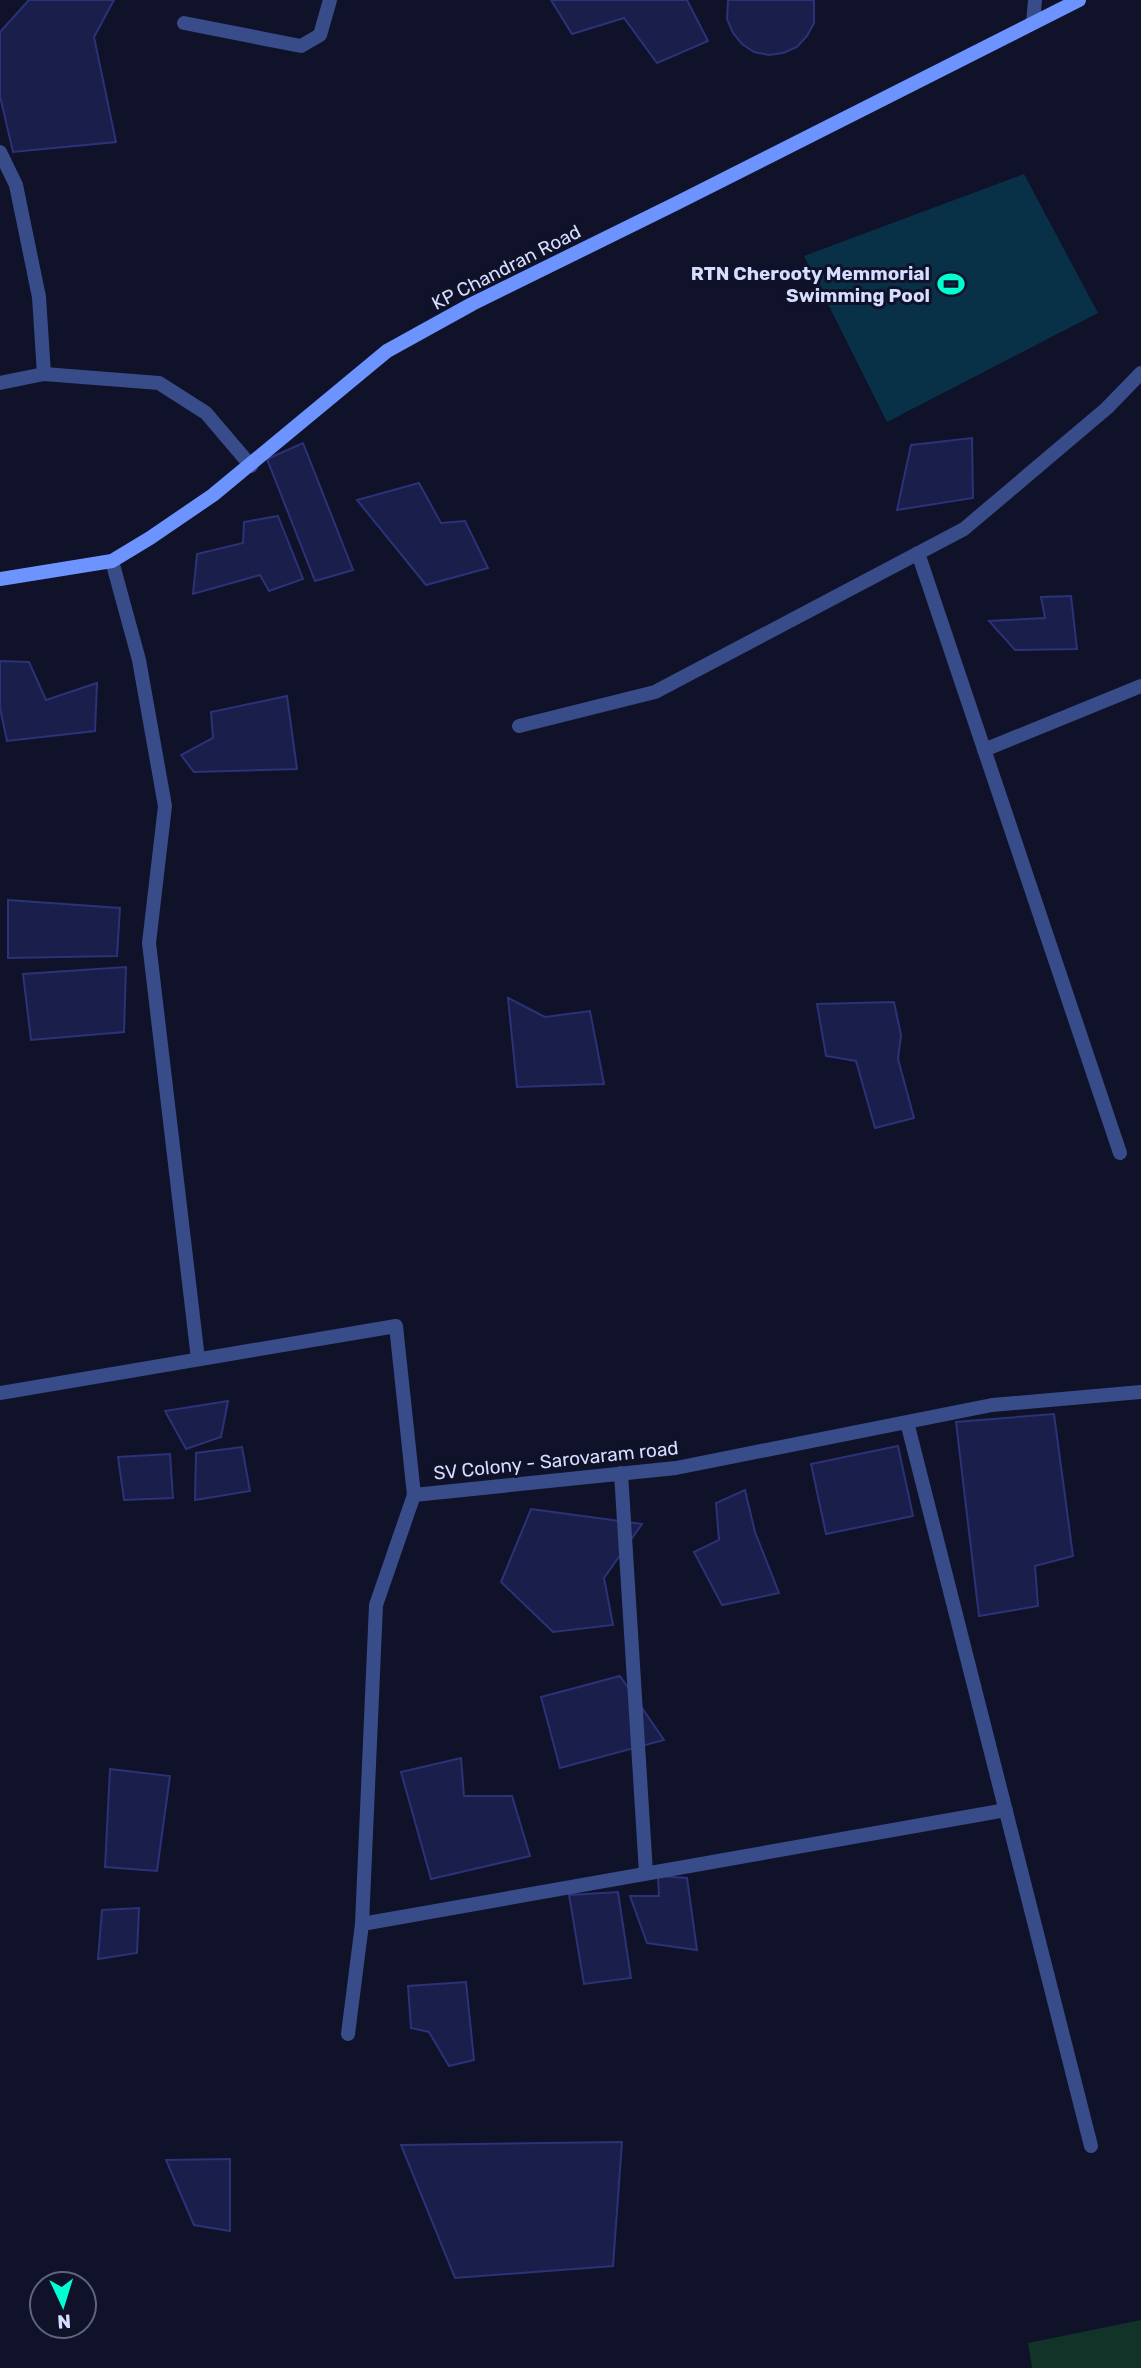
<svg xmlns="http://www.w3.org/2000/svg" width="1141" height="2368" font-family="Rubik,sans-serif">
<rect width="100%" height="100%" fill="#0f1229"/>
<path fill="#123328" d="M1141 2320V2368H1032L1028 2343Z"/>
<path fill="#083148" d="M1024 174 1098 313 887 422 804 256Z"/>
<path fill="#1a1e4a" stroke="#2b3277" stroke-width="2" d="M29 0H114L94 37 116 142 13 152 0 96V32Z
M551 0H687L708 41 657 63 624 18 572 34Z
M728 0H814V23L807 36 797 47 783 53 769 55 754 52 742 44 733 33 727 19Z
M972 438 973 498 897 510 911 445Z
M303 443 353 570 315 581 267 459Z
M419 483 441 523 465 521 488 568 426 585 357 500Z
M278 516 303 579 269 591 260 575 193 594 197 554 243 543 244 522Z
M1071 596 1077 649 1015 650 989 621 1045 618 1041 597Z
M0 661 29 662 46 700 97 683 95 731 7 741 0 708Z
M287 696 297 769 194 772 181 755 213 738 211 712Z
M8 900 120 908 117 956 8 958Z
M126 967 124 1032 31 1040 23 974Z
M508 998 545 1017 590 1011 604 1084 517 1087Z
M894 1002 901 1035 898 1059 914 1118 875 1128 856 1061 826 1056 817 1004Z
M228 1401 221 1437 186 1449 165 1411Z
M1054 1414 1073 1556 1035 1566 1038 1606 979 1616 956 1422Z
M898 1446 913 1516 826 1534 811 1464Z
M242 1447 250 1491 195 1500 196 1453Z
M170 1454 173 1498 124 1500 118 1457Z
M745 1490 755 1532 779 1593 722 1605 694 1552 719 1540 716 1503Z
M531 1509 642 1524 604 1578 613 1625 553 1632 501 1582Z
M620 1676 664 1740 560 1768 541 1697Z
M461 1758 464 1796H512L530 1856 431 1879 401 1772Z
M110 1769 170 1776 157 1871 105 1867Z
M658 1876 687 1878 697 1950 647 1943 630 1896H659Z
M618 1892 631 1978 584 1984 569 1895Z
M139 1908 137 1953 98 1959 102 1910Z
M466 1982 474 2060 449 2066 429 2032 411 2028 408 1986Z
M622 2142 613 2266 455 2278 401 2145Z
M230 2159V2231L194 2225 166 2160Z"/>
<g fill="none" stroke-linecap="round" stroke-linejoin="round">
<path stroke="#384c89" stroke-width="14" d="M184 23 301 46 320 35 330 0
M0 152 16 185 39 297 44 374
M0 383 44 374 159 383 206 413 251 466
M918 553 1120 1153
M112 561 139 660 165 806 149 943 198 1359
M519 726 655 692 964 529 1107 408 1141 373
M984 750 1141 686
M0 1393 396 1326 414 1495 676 1468 992 1405 1141 1392
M907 1422 1091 2146
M621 1473 646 1873
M362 1924 1006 1810
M348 2034 362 1924 376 1605 414 1495"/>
<path stroke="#384c89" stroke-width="14" d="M1033 23 1035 0"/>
<path stroke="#6d93ff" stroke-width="14" d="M0 579 112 561 150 538 213 495 387 351 472 304 675 204 1079 0"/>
</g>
<defs>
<g id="stadium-bare" transform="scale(2.1)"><path d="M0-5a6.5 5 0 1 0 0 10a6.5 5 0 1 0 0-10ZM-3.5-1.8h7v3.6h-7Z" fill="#02ffd1" stroke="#0f1229" stroke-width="2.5" paint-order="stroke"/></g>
</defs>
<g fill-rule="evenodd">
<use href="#stadium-bare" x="951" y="284"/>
</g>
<g text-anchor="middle" stroke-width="6" stroke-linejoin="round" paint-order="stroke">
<g font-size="19" fill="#d6ddff" stroke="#0f1229">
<text transform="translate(506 267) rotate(-27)" y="7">KP Chandran Road</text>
<text transform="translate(556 1460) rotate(-6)" y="7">SV Colony - Sarovaram road</text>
</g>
<g font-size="19" font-weight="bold" fill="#d6ddff" stroke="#0f1229" text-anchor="end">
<text x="930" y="280">RTN Cherooty Memmorial<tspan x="930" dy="22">Swimming Pool</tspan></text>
</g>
</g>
<g transform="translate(63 2305) rotate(176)"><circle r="33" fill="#0f1229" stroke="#5f637f" stroke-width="2"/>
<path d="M0-5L12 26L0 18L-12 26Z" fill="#02ffd1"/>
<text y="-10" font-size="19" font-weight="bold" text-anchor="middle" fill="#d6ddff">N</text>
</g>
</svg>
